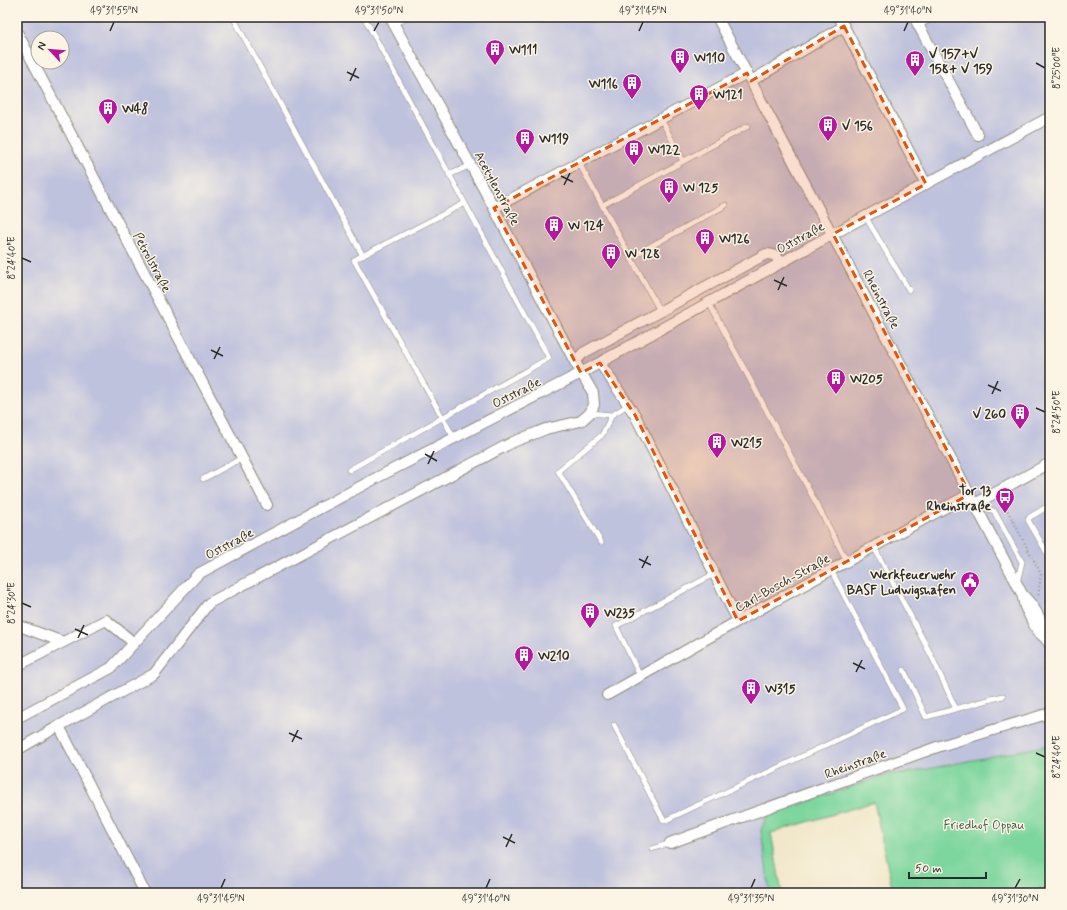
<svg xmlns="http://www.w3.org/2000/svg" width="1067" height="910" font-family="Mynerve,sans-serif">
<rect width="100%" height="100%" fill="#fcf5e5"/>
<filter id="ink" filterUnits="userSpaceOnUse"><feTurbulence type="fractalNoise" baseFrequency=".025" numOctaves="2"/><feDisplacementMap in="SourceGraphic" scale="8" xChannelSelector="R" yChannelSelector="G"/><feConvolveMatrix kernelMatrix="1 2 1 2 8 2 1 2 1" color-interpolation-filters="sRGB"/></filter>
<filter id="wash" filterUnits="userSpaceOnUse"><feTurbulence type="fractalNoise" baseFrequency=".012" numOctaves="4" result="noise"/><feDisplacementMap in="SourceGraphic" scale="16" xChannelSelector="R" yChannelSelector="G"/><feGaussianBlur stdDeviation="0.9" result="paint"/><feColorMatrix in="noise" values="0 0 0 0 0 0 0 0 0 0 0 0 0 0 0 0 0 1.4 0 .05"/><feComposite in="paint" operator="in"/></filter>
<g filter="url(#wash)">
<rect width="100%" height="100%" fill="#f1e7ca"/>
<path fill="#bfc2dd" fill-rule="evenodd" d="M17 17H1050V745L901 774 891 773 767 816 761 831 770 893H17ZM38 38H62V62H38Z"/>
<path fill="#7cd69d" stroke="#548064" d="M1050 745V893H893L874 802 771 833 782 893H770L761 830 767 816 891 773 902 774Z"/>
</g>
<g filter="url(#ink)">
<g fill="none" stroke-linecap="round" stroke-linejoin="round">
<g stroke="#8e897a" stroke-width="6">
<path id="service" d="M233 17 363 256
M394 24 407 17
M661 119 683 161
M579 163 660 311
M449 175 471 165
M603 205 748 126
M865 216 909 290
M631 257 726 205
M709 303 847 561
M590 413 612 415 602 435 558 471 601 542
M612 415 628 405
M454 438 354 260 465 203
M349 470 549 358 364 17
M203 479 242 458
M977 505 994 511 1022 562 1017 583
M1050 505 1030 517 1028 520 1050 558
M874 547 931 655 956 709
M904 670 926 717 1003 696
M640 676 616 626 714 574
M614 725 664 821 903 709 831 570
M652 849 670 843"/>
</g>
<g stroke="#8e897a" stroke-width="12">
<path id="minor" d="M717 17 1017 584 1022 594 1025 607 1032 621 1038 632 1045 638 1050 645
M839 17 926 184
M914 17 978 135
M918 23 929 17
M17 32 267 505
M751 81 844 26
M494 208 747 73
M575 362 583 353 766 254C774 254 777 256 781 263
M600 363 635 415 738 621
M975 504 1050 463
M1022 594C1033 605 1043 620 1045 636
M17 625 63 642
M17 666 106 620 134 643
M607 695 738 621 970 494
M17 718 111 668 198 574 380 476 581 373 833 234 1050 117
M59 726 154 674 209 603 513 442 546 429 581 421 590 413 594 405 593 393 575 362 494 208 390 17
M17 750 59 726 145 893
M670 843 940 746 1050 713"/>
</g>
<path stroke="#8e897a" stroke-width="2" stroke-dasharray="1 3" stroke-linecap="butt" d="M1002 500 1041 574 1038 597
M1011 893 1050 887"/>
<use href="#service" stroke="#fff" stroke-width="5"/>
<use href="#minor" stroke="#fff" stroke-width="10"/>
</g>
</g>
<path fill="#df570e" fill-opacity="0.2" stroke="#df570e" stroke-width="3" stroke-dasharray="8 5" stroke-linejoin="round" d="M844 26 926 184 833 234 970 494 738 621 635 415 600 363 581 373 494 208 747 73 751 81Z"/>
<path fill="none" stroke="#2b2b2b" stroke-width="1.5" d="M110 31 114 22M374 31 379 22M639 31 643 22M904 31 908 22M1036 63 1045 68M347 72 359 78M350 81 356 68M561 176 573 182M564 185 570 173M22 258 31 262M774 280 787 286M778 290 784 277M211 350 223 356M214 359 220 347M988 385 1001 391M992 394 998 381M1036 408 1045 412M425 454 437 461M428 464 434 451M639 559 651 565M642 568 648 556M22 603 31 607M75 629 88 635M78 638 84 625M853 663 865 669M856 672 862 660M289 733 302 739M292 742 298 730M1036 753 1045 757M503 837 515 843M506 847 512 834M221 888 225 879M486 888 490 879M751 888 755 879M1015 888 1020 879"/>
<defs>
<g id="building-pin" transform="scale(1)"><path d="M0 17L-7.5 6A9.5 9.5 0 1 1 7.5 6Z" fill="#b5179e" stroke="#fcf5e5"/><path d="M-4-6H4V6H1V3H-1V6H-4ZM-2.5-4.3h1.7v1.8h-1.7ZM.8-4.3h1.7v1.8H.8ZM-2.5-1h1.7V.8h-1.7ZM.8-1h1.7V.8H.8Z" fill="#fff"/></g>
<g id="bus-pin" transform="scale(1)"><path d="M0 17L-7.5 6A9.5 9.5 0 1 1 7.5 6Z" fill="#b5179e" stroke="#fcf5e5"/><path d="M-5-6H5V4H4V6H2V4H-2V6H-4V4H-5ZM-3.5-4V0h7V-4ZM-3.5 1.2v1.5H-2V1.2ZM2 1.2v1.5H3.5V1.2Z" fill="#fff"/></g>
<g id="civic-pin" transform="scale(1)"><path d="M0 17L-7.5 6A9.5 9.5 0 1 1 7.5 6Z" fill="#b5179e" stroke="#fcf5e5"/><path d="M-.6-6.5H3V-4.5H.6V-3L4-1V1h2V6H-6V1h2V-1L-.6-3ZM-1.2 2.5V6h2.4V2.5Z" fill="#fff"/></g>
</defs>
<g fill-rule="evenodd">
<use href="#building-pin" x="495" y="49"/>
<use href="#building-pin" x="680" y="57"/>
<use href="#building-pin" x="915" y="60"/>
<use href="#building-pin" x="632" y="83"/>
<use href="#building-pin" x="699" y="94"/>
<use href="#building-pin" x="108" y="108"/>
<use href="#building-pin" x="828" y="125"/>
<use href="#building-pin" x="525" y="138"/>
<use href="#building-pin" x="634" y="149"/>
<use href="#building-pin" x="669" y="187"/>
<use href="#building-pin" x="554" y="225"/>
<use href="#building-pin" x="705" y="238"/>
<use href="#building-pin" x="611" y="253"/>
<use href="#building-pin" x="836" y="378"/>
<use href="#building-pin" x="1020" y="413"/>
<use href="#building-pin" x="717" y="442"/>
<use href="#bus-pin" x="1005" y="497"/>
<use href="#civic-pin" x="970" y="581"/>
<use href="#building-pin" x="590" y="612"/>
<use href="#building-pin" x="524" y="655"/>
<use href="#building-pin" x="751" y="688"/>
</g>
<g text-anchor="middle" stroke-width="3" stroke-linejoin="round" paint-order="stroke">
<g font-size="13" font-weight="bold" fill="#2b2b2b" stroke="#fcf5e5" text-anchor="start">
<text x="509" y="54">W111</text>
<text x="929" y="58">V 157+V<tspan x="929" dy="15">158+ V 159</tspan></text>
<text x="694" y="62">W110</text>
<text x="618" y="88" text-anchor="end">W116</text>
<text x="713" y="99">W121</text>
<text x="122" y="113">W48</text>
<text x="842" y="130">V 156</text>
<text x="539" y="143">W119</text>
<text x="648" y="154">W122</text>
<text x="683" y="192">W 125</text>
<text x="568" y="230">W 124</text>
<text x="719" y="243">W126</text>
<text x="625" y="258">W 128</text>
<text x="850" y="383">W205</text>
<text x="1006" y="418" text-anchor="end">V 260</text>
<text x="731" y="447">W215</text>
<text x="991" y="495" text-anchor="end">Tor 13<tspan x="991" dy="15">Rheinstraße</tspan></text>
<text x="956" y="579" text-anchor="end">Werkfeuerwehr<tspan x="956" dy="15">BASF Ludwigshafen</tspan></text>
<text x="604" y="617">W235</text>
<text x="538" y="660">W210</text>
<text x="765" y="693">W315</text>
</g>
<g font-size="13" fill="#2b2b2b" stroke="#fcf5e5">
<text transform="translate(498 188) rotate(62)" y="5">Acetylenstraße</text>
<text transform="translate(800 237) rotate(-29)" y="5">Oststraße</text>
<text transform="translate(153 262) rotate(62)" y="5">Petrolstraße</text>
<text transform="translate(882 299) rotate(62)" y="5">Rheinstraße</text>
<text transform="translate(516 392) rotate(-27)" y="5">Oststraße</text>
<text transform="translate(229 543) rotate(-28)" y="5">Oststraße</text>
<text transform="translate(782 582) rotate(-29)" y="5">Carl-Bosch-Straße</text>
<text transform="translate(855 763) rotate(-20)" y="5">Rheinstraße</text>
</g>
<g font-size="13" fill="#435e4d" stroke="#fcf5e5">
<text x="984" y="829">Friedhof Oppau</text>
</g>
</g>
<rect width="1067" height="910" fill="none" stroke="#fcf5e5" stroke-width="44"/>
<g transform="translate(50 50) rotate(296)"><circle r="19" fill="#fcf5e5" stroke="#a8a49b"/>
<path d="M0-3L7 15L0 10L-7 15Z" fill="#b5179e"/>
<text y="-6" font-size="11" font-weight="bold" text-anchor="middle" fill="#2b2b2b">N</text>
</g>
<path d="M909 872v6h77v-6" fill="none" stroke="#2b2b2b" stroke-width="2"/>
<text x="915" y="872" font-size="12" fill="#2b2b2b" stroke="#fcf5e5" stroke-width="3" paint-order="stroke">50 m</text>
<rect x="22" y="22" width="1023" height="866" fill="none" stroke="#2b2b2b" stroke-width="1.5"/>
<g font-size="10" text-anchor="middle" fill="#2b2b2b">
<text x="114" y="14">49°31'55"N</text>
<text x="379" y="14">49°31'50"N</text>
<text x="643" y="14">49°31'45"N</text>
<text x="908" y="14">49°31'40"N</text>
<text transform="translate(1056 68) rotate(-90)" y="4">8°25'00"E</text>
<text transform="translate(11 258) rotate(-90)" y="4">8°24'40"E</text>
<text transform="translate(1056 412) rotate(-90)" y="4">8°24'50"E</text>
<text transform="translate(11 603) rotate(-90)" y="4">8°24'30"E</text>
<text transform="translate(1056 757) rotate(-90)" y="4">8°24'40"E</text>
<text x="221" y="902">49°31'45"N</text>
<text x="486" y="902">49°31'40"N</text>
<text x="751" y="902">49°31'35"N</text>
<text x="1015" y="902">49°31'30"N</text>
</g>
</svg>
